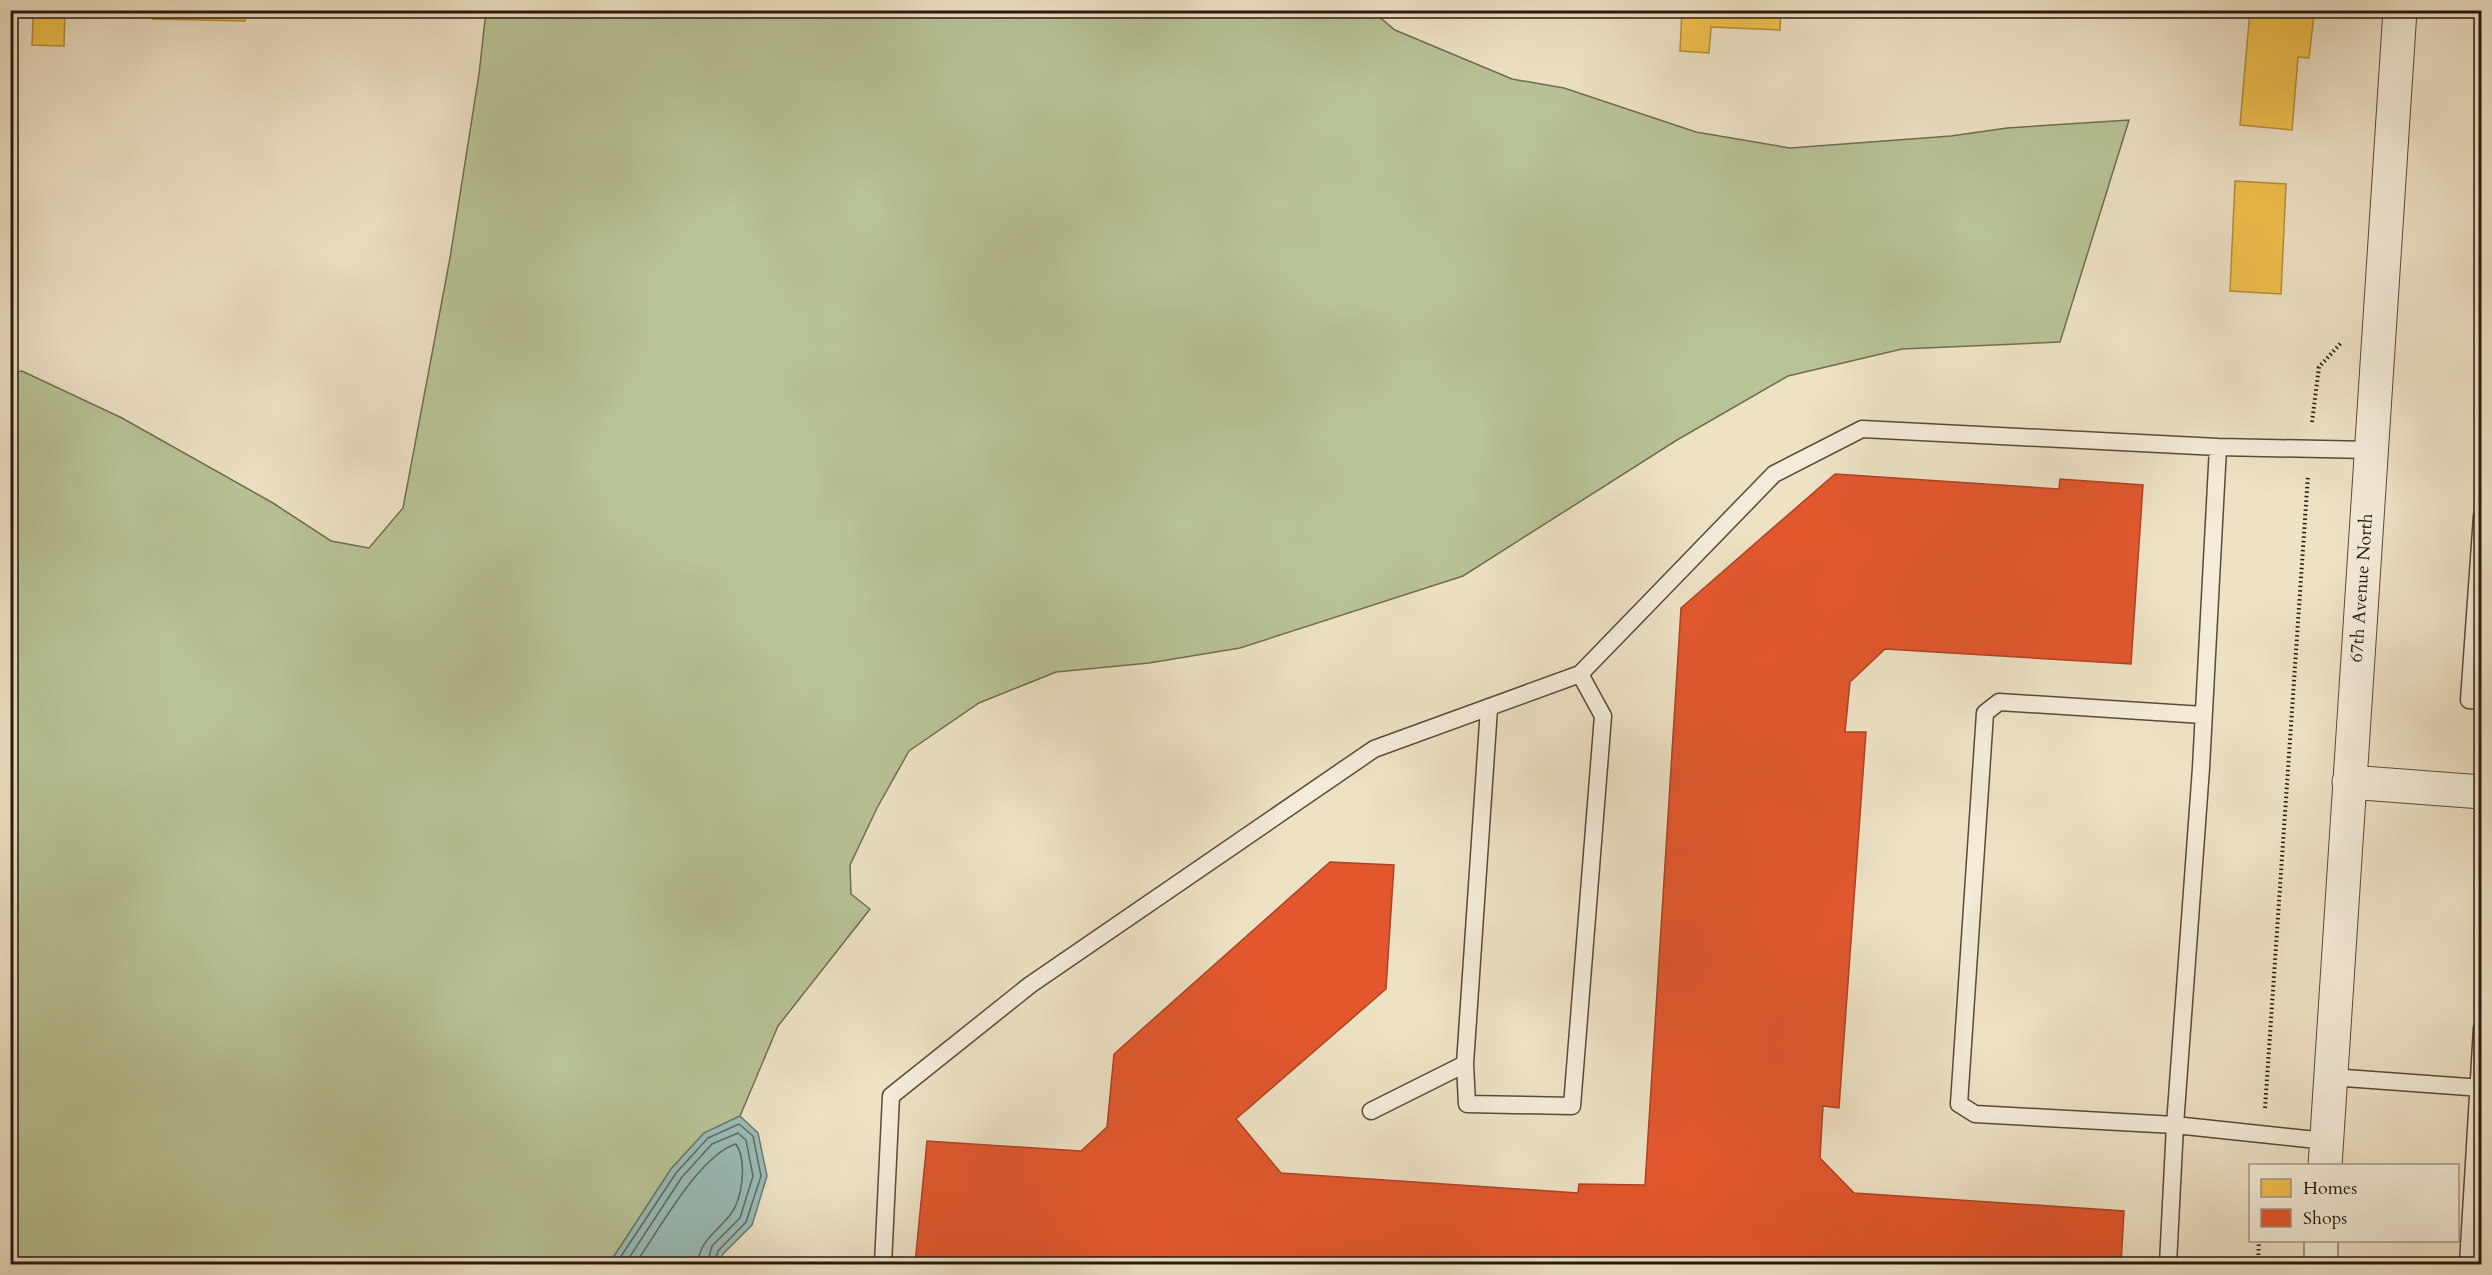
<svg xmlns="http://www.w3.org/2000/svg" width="2492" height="1275" font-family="Cardo,serif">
<rect width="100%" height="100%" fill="#eee2c5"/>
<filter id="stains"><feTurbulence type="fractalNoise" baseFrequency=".00333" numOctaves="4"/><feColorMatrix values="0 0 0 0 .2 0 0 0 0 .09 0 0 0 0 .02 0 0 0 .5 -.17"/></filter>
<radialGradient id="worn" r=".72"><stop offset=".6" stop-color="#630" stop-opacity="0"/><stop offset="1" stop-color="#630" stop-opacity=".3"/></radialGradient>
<path fill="#b8c396" stroke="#706e51" stroke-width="1.5" d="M486 11H1372L1395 30 1512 79 1564 88 1696 132 1790 148 1951 136 2007 128 2129 120 2060 342 1902 349 1788 376 1677 440 1463 576 1240 648 1149 663 1056 672 979 703 909 751 877 808 850 865 851 894 870 909 778 1026 740 1116 704 1133 671 1169 609 1264H11V373L22 371 122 418 273 503 331 541 369 548 403 508 450 258 479 74Z"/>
<path fill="#9abdb8" stroke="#6c7b73" stroke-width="1.5" d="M740 1116 758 1133 767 1176 752 1225 723 1254 720 1264H609L671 1169 704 1133Z"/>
<path fill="#f2c14e" stroke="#b58e3a" stroke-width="1.5" d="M10 10H65L64 46 32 45 33 18 10 17Z
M153 10H246L245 21 153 19Z
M1682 10H1781L1780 30 1711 27 1709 53 1680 51Z
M2250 10 2314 15 2309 58 2298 57 2292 130 2240 125Z
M2235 181 2286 184 2281 294 2230 291Z"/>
<path fill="#e4572e" stroke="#ac4424" stroke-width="1.5" d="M1835 474 2059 489 2060 479 2143 485 2131 664 1885 649 1850 682 1845 732H1866L1839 1108 1823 1106 1820 1158 1854 1193 2124 1211 2121 1264H915L927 1141 1081 1151 1107 1127 1114 1054 1330 862 1394 865 1386 989 1236 1119 1281 1173 1578 1193 1579 1184 1645 1185 1681 608Z"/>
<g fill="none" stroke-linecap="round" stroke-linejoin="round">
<path stroke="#616a62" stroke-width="1.5" d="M616 1264 676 1173 708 1138 739 1124 753 1136 761 1176 746 1222 718 1251 714 1264
M625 1264 682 1177 712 1144 738 1133 746 1140 753 1176 740 1218 712 1246 707 1264
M635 1264C658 1232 699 1155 736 1144 747 1161 743 1199 730 1215 717 1232 699 1241 698 1264"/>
<g stroke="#5a4a3a" stroke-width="19">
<path id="lane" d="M2482 516 2469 700 2482 701
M2203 715 1999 702 1985 713 1959 1104 1975 1114 2175 1125 2326 1141
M1465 1064 1467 1104 1572 1106 1603 716 1580 674
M2331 1077 2482 1088
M1371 1111 1465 1064 1489 708
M883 1264 891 1096 1030 985 1374 749 1580 674 1774 474 1862 429 2218 447 2370 450
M2168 1264 2175 1125 2201 768 2218 447
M2468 1264 2482 1028"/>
</g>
<g stroke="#5a4a3a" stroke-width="35">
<path id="street" d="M2349 782 2482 792
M2325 1166 2400 10
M2321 1264V1240"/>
</g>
<path stroke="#28180c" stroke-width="4" stroke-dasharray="1.5 3" stroke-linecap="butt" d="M2312 422 2319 367 2341 343
M2265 1108 2308 475
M2258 1264 2259 1240"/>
<use href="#lane" stroke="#f4ecd9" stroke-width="16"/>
<use href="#street" stroke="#f4ecd9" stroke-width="33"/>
</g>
<g text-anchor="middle" stroke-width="6" stroke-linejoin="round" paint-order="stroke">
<g font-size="18" fill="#28180c" stroke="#f4ecd9">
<text transform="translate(2361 588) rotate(-86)" y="6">67th Avenue North</text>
</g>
</g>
<rect width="2492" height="1275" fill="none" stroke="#eee2c5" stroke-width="36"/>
<rect x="12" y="12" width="2468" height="1251" fill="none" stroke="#28180c" stroke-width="3"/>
<rect x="18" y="18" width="2456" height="1239" fill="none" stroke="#28180c" stroke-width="1.5"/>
<rect x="2249" y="1164" width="210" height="78" fill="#f4ecd9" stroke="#a29787" stroke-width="1.5"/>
<rect x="2261" y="1179" width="30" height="18" fill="#f2c14e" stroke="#a29787" stroke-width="1.5"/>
<text x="2303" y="1194" font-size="18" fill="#28180c">Homes</text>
<rect x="2261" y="1209" width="30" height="18" fill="#e4572e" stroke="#a29787" stroke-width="1.5"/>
<text x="2303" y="1224" font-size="18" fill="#28180c">Shops</text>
<rect width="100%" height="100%" filter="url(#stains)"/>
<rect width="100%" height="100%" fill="url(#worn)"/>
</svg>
